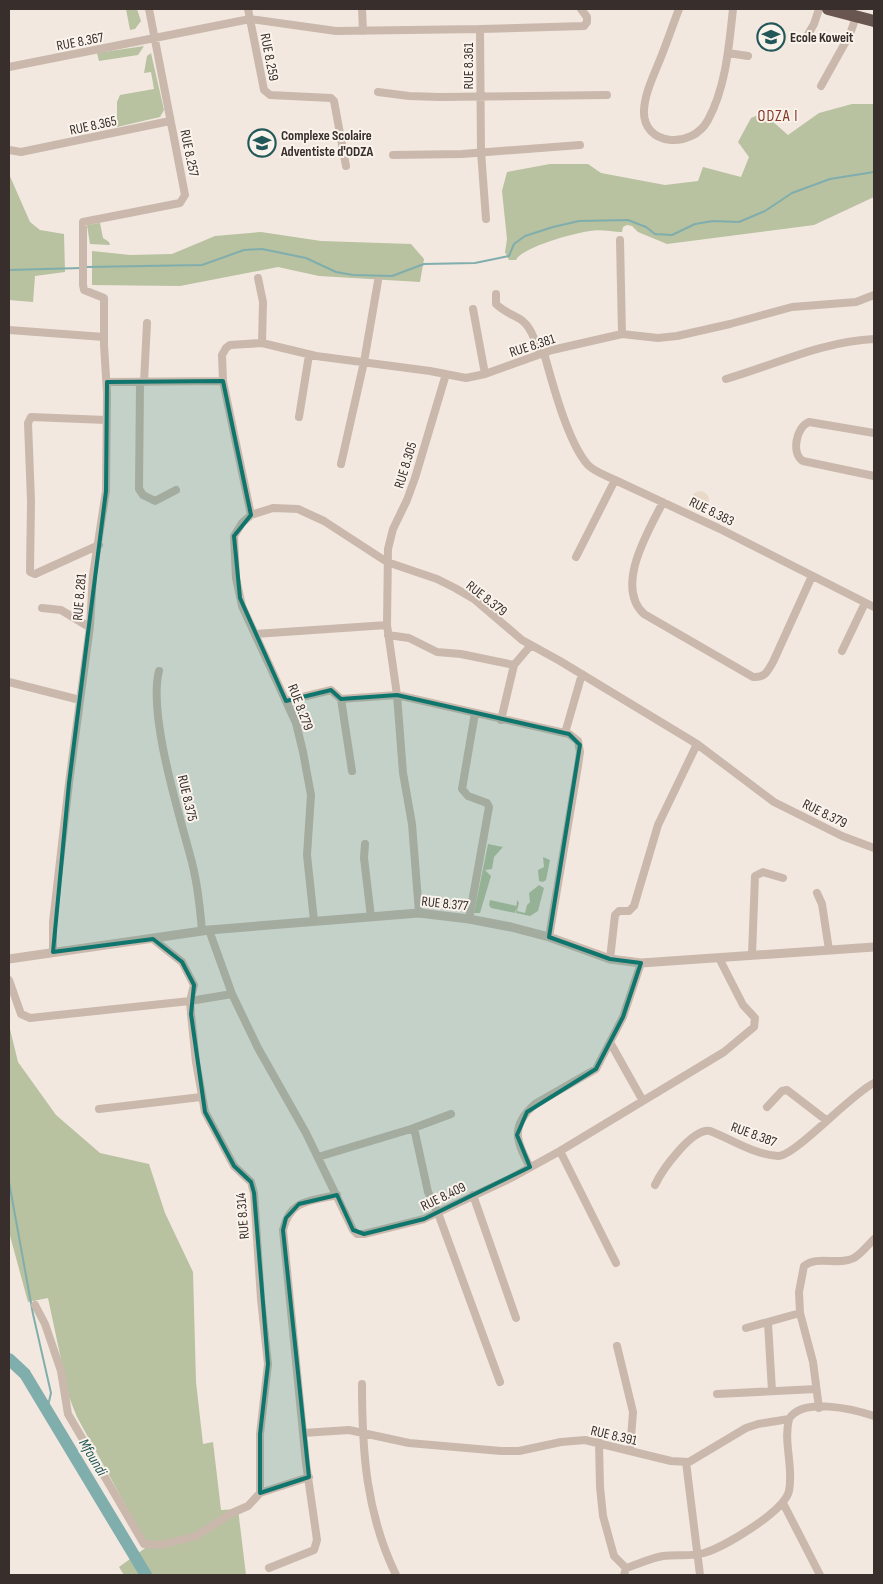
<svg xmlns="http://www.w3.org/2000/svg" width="883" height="1584" font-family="'Sofia Sans Condensed',sans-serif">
<rect width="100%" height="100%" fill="#f2e8e0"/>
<path fill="#b8c1a0" d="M126 9H137L141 21 135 29 130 30Z
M144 46 138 55 99 61 97 53Z
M151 53 164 110 160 117 117 127V102L120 95 154 89 151 72 144 73 147 56Z
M852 104H874V197L814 225 667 244 638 232 632 226 627 225 623 227 622 232C612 232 600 229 590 231 575 233 522 247 516 260H509L505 252 507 239 502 191 507 172 550 164H588L601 173 665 185 698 181 703 167 741 177 749 157 738 142 751 118 763 113 788 135 819 113Z
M9 174 30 222 40 230 64 234 65 272 35 276 33 302 9 300Z
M100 223 103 238 109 242 110 245 90 244 87 225Z
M261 232 321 241 411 244 424 259 420 282 319 276 278 267 180 286 92 285V251L130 255 172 254 215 236Z
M488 844 503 847 494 857 492 869 485 870 491 876 480 913H474Z
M543 857 550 860 546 880 543 882 539 881 538 870 544 867Z
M539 885 544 888 538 911 530 916 516 913 517 900 519 903 517 911 525 913 527 905 530 902 529 893Z
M490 900 517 906 515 913 491 908 489 905Z
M9 1025 18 1062 56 1115 100 1153 149 1164 165 1213 193 1272 196 1382 203 1444 213 1442 221 1510 238 1509 246 1575H124L119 1567 148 1546 77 1417 69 1397 48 1298 28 1302 9 1232Z"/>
<path fill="#e9d9c8" d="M691 500a9 9 0 1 1 18 0a9 9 0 1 1-18 0Z"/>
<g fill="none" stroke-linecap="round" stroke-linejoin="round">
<path stroke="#80aead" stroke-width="2" d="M86 267 202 265 244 250 262 249 306 258 336 272 353 275 392 276 424 264 475 263 509 256 514 244 525 236 553 227 579 221 628 220 646 227 655 234 672 235 695 224 713 221 739 222 765 211 792 193 830 179 874 172
M9 270 82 268
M9 1182 33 1314 51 1393 47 1410"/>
<path stroke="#80aead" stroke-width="12" d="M9 1359 25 1374 146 1575"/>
<path stroke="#cab8ac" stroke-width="8" d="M248 9 264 90 270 95 331 98 334 101 346 166
M362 9 363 31
M679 9C672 27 666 45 659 62 653 77 645 93 644 110 642 146 692 150 708 120 726 87 729 45 733 9
M480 29 584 26 587 22V17L581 9
M807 36 814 24 819 9
M728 53 748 56
M9 67 250 19 336 31 480 29 481 152 486 219
M821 86 850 34 856 17
M378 92 409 96 440 97 607 95
M9 150 21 152 170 121
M393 155 462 154 580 145
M620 240 622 334
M258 278 263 302 262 343 316 356 430 371 466 378 485 374 552 350 622 334 658 338 677 336 730 324 792 307 856 302 874 295
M496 294V304C503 311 511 314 520 319 532 327 535 342 540 354
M473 309 485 374
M9 330 104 337V345L107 393 106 491 93 575 90 626 69 783 53 922V952
M104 337V298L84 290 83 285V222L180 203 185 195 149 9
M262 343 230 345 226 348 222 355 223 381 251 515 273 508 298 509 324 521 387 562 437 579 455 588 474 599 522 640 560 661 697 744 774 802 842 836 874 848
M544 353C552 382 568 443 588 465 595 472 607 476 615 480
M726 379C774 365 824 341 874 339
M107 382 223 381
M140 382 139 489 143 495 155 501 176 490
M144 382 147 323
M299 417 309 355
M874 433 809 422C796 427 791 454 803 461L874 476
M341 464 364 362 378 281
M663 502C649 530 614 586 644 614L753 677C765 678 767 672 773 662L812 576
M251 515 242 523 234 536 236 578 242 606 296 723 303 752 311 795 307 855 314 921
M99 545 35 574 30 572 31 501 28 423 31 417 106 420
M576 557 615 480 718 528 874 607
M42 608 61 610 89 627
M255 634 387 625
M388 635 409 638 437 652 461 654 514 665
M842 651 865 603
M159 671C148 714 178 810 190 855 197 879 200 906 202 931
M9 682 80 700
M341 699 397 695 569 734 578 741 580 752 578 766 549 937
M286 701 331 690 341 699 352 771
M501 720 514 665 531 645
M565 733 582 674
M365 844 364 858 371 917
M817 893 822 904 829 950
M419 913 412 824 403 773 397 695 387 625 388 549 393 529 407 500 415 478 446 374
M469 919 489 807 487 803 468 796 462 789 475 713
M209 930 232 994 258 1048 306 1133 353 1230 357 1234H364L424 1219 511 1178 560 1151 724 1052 754 1027 755 1018 743 1005 719 958
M153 939 182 962 194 985 190 1001 191 1014 196 1062 205 1112 234 1166 251 1182 254 1193 261 1299 268 1364 260 1434V1493
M752 955 755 876 763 872 783 878
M610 959 615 915 619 911H629L634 906 658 825 697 744
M9 980 21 1014 30 1018 190 1001 232 994
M611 1044 643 1101
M767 1107 782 1091 787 1090 826 1120
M99 1109 201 1097
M414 1128 428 1192 438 1213 500 1382
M560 1151 616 1263
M318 1157 411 1129 451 1114
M530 1167C516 1141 510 1126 535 1104L596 1069 623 1017 641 963
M655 1185C662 1170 692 1128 710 1131 731 1139 755 1155 778 1156 794 1157 851 1094 874 1083
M473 1195 516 1318
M35 1305 45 1324 61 1371 68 1414 144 1544 161 1545 196 1536 232 1513 248 1506 260 1493 309 1477
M800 1313 813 1362 819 1408
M768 1323 772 1391
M746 1328 800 1313 799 1292 804 1266C817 1255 838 1266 854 1258 862 1253 868 1245 874 1239
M617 1346 633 1412 630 1451
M362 1384C362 1452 366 1513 396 1575
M717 1394 816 1389
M303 1433 349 1430 409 1443 501 1451H519L561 1442 585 1440 671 1461 689 1462 746 1428 758 1424 789 1419C803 1397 853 1409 874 1416
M599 1442 600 1487 603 1516 614 1556 626 1568
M686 1462 700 1575
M783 1503 820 1575
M269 1568 314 1550 317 1540 306 1463 283 1230C290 1199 311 1201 337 1195
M624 1575 626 1568C638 1564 651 1558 663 1556 677 1554 691 1557 704 1553 724 1547 784 1512 789 1491 794 1468 783 1443 789 1419"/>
<path stroke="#cab8ac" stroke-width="9" d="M9 959 209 930 419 913 469 919 511 927 549 937 610 959 641 963 874 947"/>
<path stroke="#6a5650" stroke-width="12" d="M828 9 874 21"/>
</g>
<path fill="#0f766e" fill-opacity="0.2" stroke="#0f766e" stroke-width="4" stroke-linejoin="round" d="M223 381 251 515 234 536 240 598 286 701 331 690 341 699 397 695 569 734 580 745 549 937 610 959 641 963 623 1017 596 1069 527 1112 517 1135 530 1167 424 1219 364 1234 353 1230 337 1195 299 1204 286 1218 283 1230 309 1477 260 1493V1434L268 1364 254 1193 251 1182 234 1166 205 1112 191 1014 194 985 182 962 153 939 53 952 69 783 106 491 107 382Z"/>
<defs>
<g id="school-ring" transform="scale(1.4375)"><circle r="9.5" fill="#faf3ec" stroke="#225858" stroke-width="1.5"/><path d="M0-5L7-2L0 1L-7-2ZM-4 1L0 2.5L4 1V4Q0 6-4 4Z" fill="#225858"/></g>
</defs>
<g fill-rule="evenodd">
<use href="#school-ring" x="771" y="37"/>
<use href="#school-ring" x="262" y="143"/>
</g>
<g text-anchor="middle" stroke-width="4" stroke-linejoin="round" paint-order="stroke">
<g font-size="14" font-weight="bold" fill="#382e2b" stroke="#faf3ec" text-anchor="start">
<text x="790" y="42">Ecole Koweit</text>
<text x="281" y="140">Complexe Scolaire<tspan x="281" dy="16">Adventiste d'ODZA</tspan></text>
</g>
<g font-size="14" fill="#382e2b" stroke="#faf3ec">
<text transform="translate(80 41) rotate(-11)" y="5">RUE 8.367</text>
<text transform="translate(270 57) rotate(79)" y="5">RUE 8.259</text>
<text transform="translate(468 66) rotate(-90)" y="5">RUE 8.361</text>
<text transform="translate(93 125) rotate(-12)" y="5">RUE 8.365</text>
<text transform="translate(190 153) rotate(78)" y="5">RUE 8.257</text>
<text transform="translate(532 345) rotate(-18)" y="5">RUE 8.381</text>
<text transform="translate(405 465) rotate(-73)" y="5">RUE 8.305</text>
<text transform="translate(712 511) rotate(26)" y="5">RUE 8.383</text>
<text transform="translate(79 597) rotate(-85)" y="5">RUE 8.281</text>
<text transform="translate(487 598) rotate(38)" y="5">RUE 8.379</text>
<text transform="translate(301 707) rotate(69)" y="5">RUE 8.279</text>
<text transform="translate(188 798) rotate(77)" y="5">RUE 8.375</text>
<text transform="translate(825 813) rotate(26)" y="5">RUE 8.379</text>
<text transform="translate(445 903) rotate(6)" y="5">RUE 8.377</text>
<text transform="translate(754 1134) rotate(20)" y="5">RUE 8.387</text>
<text transform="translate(443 1196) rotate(-26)" y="5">RUE 8.409</text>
<text transform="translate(242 1216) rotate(-95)" y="5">RUE 8.314</text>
<text transform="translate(614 1435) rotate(13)" y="5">RUE 8.391</text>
</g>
<g font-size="15" font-style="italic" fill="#225858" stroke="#faf3ec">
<text transform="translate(93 1457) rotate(59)" y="5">Mfoundi</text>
</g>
<g font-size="16" letter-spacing="1" fill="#843827" stroke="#faf3ec">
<text x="778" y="121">ODZA I</text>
</g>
</g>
<rect width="883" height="1584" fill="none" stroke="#382e2b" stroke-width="20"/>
</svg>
